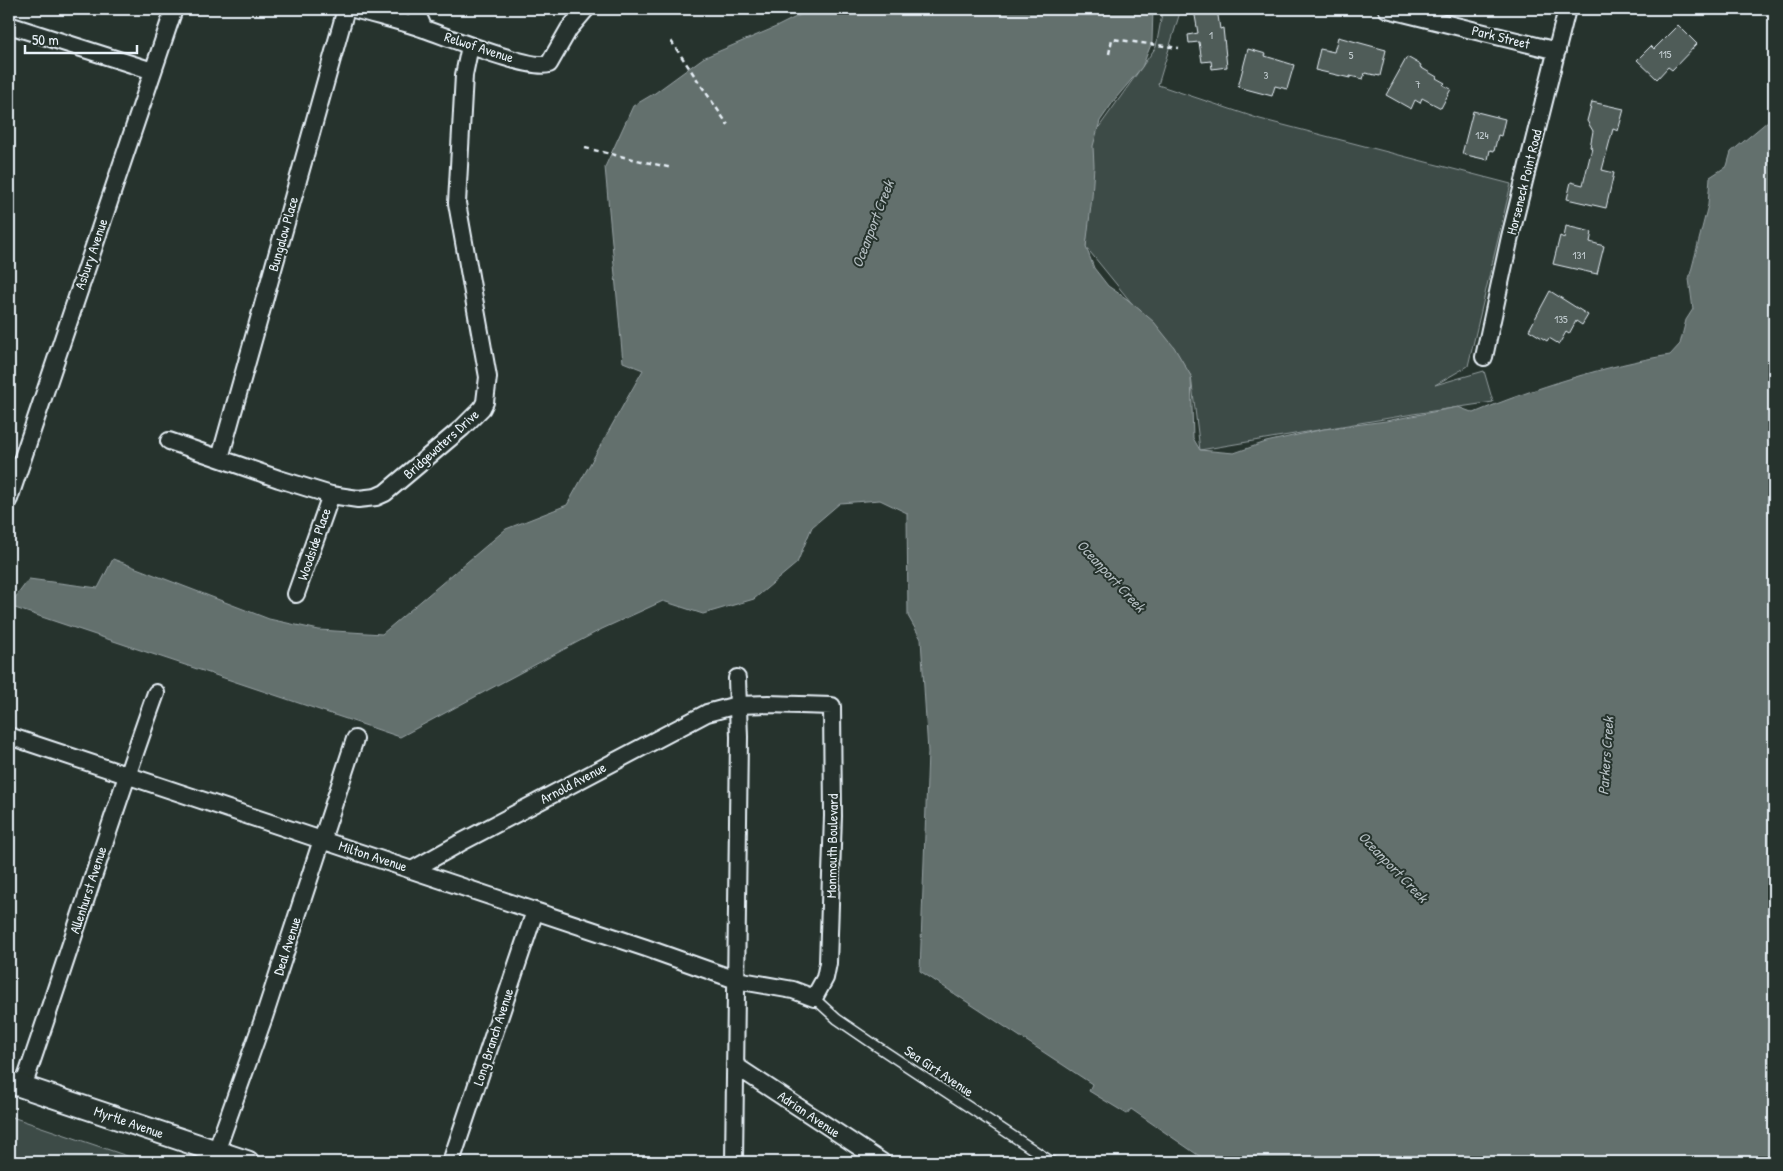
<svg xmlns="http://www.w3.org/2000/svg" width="1783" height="1171" font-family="'Patrick Hand',sans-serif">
<rect width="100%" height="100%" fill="#26332d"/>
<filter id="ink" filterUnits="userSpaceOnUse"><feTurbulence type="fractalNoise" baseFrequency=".02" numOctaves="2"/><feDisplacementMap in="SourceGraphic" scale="10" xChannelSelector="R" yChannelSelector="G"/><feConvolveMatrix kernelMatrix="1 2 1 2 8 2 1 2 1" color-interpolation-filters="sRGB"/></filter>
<g filter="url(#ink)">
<path fill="#3e4b47" stroke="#939ea0" d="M1163 9H1181L1158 85 1260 119 1511 184 1468 366 1435 385 1484 371 1493 402 1413 414 1200 450 1191 376 1086 247 1092 137 1156 47Z
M9 1116 145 1162H9Z"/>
<path fill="#636f6d" stroke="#98a3a5" d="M812 9H1153L1152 42 1142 67 1116 98 1100 121 1093 146 1094 166 1092 197 1086 247 1094 268 1108 286 1127 299 1154 322 1174 347 1191 376 1193 438 1200 450 1234 453 1266 442 1324 429 1386 421 1458 407 1474 413C1534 388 1607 365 1670 355L1680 344 1686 320 1693 309 1689 279 1708 205 1710 177 1727 166 1731 152 1774 116V1162H1208L1131 1109 1127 1114 1089 1091 1092 1084 920 971 928 752 921 639 908 616 907 513 880 500 840 503 812 527 797 563 754 599 703 614 663 601 602 629 400 737 9 606 29 579 98 588 113 559 269 619 319 630 382 634 506 529 567 505 643 370 623 362 605 167 633 106 655 93 703 58 776 27Z"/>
<path fill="#505c59" stroke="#e8f1f8" d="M1202 9H1217L1220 29 1223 28 1227 67 1212 69 1211 61 1202 62 1199 42 1189 43 1188 35 1198 33 1194 10Z
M1678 25 1697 44 1672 70 1668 67 1657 79 1637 60 1651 46 1654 49Z
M1338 37 1386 50 1380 76 1365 73 1363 79 1350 76V78L1315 70 1320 49 1334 52Z
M1248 49 1266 54 1265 56 1294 65 1287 89 1275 86 1272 96 1238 87Z
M1407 57 1421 65 1420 67 1437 77 1436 78 1445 83 1443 85 1451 89 1441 108 1422 98 1420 103 1415 100 1411 109 1386 95Z
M1592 102 1624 109 1618 131 1613 129 1602 170 1614 173 1606 208 1567 199 1571 182 1583 185 1592 148 1590 147 1593 131 1587 121Z
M1473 111 1505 119 1501 136 1498 135 1494 151 1490 150 1488 160 1462 154Z
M1566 226 1592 232 1590 242 1604 246 1597 274 1553 264 1560 236 1564 238Z
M1550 291 1588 315 1582 325 1576 321 1569 334 1566 332 1559 344 1549 338 1547 341 1529 330Z"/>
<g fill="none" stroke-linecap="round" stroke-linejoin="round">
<g stroke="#e8f1f8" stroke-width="12">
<path id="service" d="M814 998 837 1019 875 1045 1052 1162"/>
</g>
<g stroke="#e8f1f8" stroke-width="20">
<path id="minor" d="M354 9C378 16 401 21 424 29 446 36 531 71 549 64L569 29 586 9
M415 9 424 29
M1387 9 1557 51
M9 25 153 71
M1484 357 1510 237 1567 9
M169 441 279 479 331 495 358 499 376 497 385 493 462 428 482 408 485 402 488 377 457 203 464 75 470 46
M220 458 346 9
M9 499 174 9
M296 594 331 495
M9 736 646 948 736 980 793 990 814 998 825 978 828 963 833 816 832 706 768 704 737 705 707 713 460 843 412 870
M736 1066 882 1162
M23 1087C68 956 109 824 156 693
M216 1152 264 1017 355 739
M451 1162 535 911
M734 1162 739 737 737 678"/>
</g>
<g stroke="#e8f1f8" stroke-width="25">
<path id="tertiary" d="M9 1082 248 1162"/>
</g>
<path stroke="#e8f1f8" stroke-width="2.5" stroke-dasharray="5 4" stroke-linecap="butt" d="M671 41 728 125
M1109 54 1112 39 1179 48
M585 148 672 168"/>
<use href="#service" stroke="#26332d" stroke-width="9"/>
<use href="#minor" stroke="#26332d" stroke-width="16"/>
<use href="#tertiary" stroke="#26332d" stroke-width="21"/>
</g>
</g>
<g text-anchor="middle" stroke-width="4" stroke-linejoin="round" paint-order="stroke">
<g font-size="11" fill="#c2ccd0">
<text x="1211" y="39">1</text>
<text x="1665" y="58">115</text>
<text x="1351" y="59">5</text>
<text x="1266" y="79">3</text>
<text x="1418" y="88">7</text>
<text x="1482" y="139">124</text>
<text x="1579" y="259">131</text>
<text x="1561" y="323">135</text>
</g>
<g font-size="14" fill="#e8f1f8" stroke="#26332d">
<text transform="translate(1501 37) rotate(14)" y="5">Park Street</text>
<text transform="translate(479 47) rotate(18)" y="5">Relwof Avenue</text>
<text transform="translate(1524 182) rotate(-76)" y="5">Horseneck Point Road</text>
<text transform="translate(283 234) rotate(-74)" y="5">Bungalow Place</text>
<text transform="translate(91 254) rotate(-71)" y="5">Asbury Avenue</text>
<text transform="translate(441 444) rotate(-42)" y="5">Bridgewaters Drive</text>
<text transform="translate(314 544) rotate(-71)" y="5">Woodside Place</text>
<text transform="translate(573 783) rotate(-28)" y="5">Arnold Avenue</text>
<text transform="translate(832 846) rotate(-89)" y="5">Monmouth Boulevard</text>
<text transform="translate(373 856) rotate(18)" y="5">Milton Avenue</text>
<text transform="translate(88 890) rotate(-72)" y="5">Allenhurst Avenue</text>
<text transform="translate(287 946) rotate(-72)" y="5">Deal Avenue</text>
<text transform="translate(493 1037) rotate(-72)" y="5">Long Branch Avenue</text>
<text transform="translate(939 1071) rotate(34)" y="5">Sea Girt Avenue</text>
<text transform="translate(809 1114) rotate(34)" y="5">Adrian Avenue</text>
<text transform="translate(129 1122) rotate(19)" y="5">Myrtle Avenue</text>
</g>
<g font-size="15" font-style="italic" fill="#b3bdc0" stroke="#26332d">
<text transform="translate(873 224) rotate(-69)" y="5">Oceanport Creek</text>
<text transform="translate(1111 576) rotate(47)" y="5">Oceanport Creek</text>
<text transform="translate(1606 756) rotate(-86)" y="5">Parkers Creek</text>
<text transform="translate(1393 867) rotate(46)" y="5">Oceanport Creek</text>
</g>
</g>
<rect width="1783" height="1171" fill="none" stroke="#26332d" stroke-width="30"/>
<rect x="15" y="15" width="1753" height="1141" fill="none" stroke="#e8f1f8" stroke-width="2" filter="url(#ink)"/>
<path d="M25 45v8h112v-8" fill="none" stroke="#e8f1f8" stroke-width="2.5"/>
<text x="32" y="45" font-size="15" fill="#e8f1f8" stroke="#26332d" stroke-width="4" paint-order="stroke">50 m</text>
</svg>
